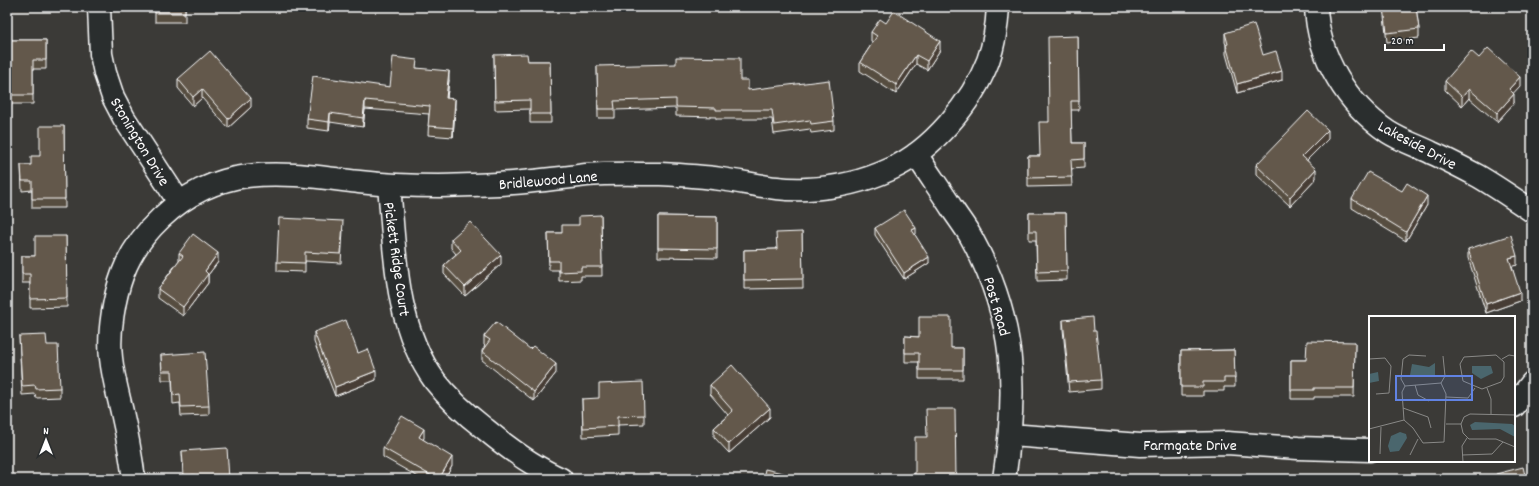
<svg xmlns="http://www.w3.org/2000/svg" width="1539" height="486" font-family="Dekko,sans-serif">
<rect width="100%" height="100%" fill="#3b3a37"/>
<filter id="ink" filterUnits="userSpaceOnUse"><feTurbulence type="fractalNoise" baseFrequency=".025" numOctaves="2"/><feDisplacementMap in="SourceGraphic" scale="8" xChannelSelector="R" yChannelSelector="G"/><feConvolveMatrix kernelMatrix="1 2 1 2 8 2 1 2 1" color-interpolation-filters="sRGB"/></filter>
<g filter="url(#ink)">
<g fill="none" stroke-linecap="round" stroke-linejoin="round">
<g stroke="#fff" stroke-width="25">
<path id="minor" d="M99 7 101 54 105 73 113 97 124 118 179 202
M1316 7C1318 57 1347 104 1388 132 1402 141 1418 146 1432 153 1448 160 1463 168 1478 176 1497 187 1514 199 1532 211
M916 154C928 173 941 191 953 210 959 219 966 228 971 237 1016 319 1018 389 1004 479
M389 185C395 250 394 325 435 381 449 399 467 415 485 429 508 448 534 467 561 479
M1514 406 1532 383
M1010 435 1140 445 1227 443 1298 448 1370 450
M134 479C131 457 127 434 122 412 118 394 113 377 111 358 108 333 114 297 123 273 131 252 145 233 161 218 221 161 284 173 359 182 385 185 412 186 439 186 463 185 488 185 513 183 537 181 562 178 586 175 611 173 636 174 660 174 681 175 701 176 721 179 750 183 778 191 807 189 835 188 865 181 891 169 931 151 972 103 988 61 994 45 997 25 998 7"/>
</g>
<use href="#minor" stroke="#2a2d2e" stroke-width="22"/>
</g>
<path fill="#564d40" stroke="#fff" d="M155 7H185V22H155Z
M1383 7H1416L1419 29V38L1387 42Z
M886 23 940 50 927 70 916 64 896 94 860 71V62L873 42 871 41V32Z
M1225 33 1263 55 1282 80 1237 93 1226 54V45L1225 42Z
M1078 36 1079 110H1071L1072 143H1084V168L1071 169 1072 186 1028 187V156H1040L1049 122Z
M7 40H46V69H33V104H7Z
M494 55 528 61H550L551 123H530V109L495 110Z
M1479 58 1520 86 1513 93 1514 103 1497 122 1469 98 1462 106 1445 90V81Z
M597 66 740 80 748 90 834 121V130L811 133 810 129 774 134 772 119H716V117L676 116V108L615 110V118H598Z
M417 68 449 80 447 98 455 108 453 137 428 135 429 114 365 109 363 127 330 122 329 131 307 128V119L390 87Z
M178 79 251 107 228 128 202 98 193 106 178 88Z
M64 126 65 208H32V190L22 191 21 165H31L40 156Z
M1328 139 1307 160 1316 178 1290 206 1256 174V165Z
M1402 191 1427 205 1406 241 1352 208V199Z
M1029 213H1066L1067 280 1037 281 1036 240H1029Z
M601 215 602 276H581V280L559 281V270H549L548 233H562L579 225Z
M658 216 717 217V258L658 257Z
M875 228 916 234 915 235 929 263 904 279 875 235Z
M343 230 341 263 305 261V272L277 271V262Z
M802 232 803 288 744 289V250L776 249Z
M66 236 67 307 30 308V283H22V256H35Z
M451 239 501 264 465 296 444 274V265L456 254 451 248Z
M1468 249 1517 265 1512 266 1520 301 1486 313 1468 258Z
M179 253 218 262 208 275V283L183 316 158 298V289L179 260Z
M1063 320 1101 380V389L1069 392 1063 329Z
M314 332 358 353 376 380 335 396 314 342Z
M19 336 47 345 60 388V397L36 398 35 394 22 395Z
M484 336 556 373 534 401 482 360V351L485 346 484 345Z
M905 336 919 337 951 348H963V379H919V362H905Z
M1355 342 1354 397H1314V399H1291V360H1306Z
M1234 350 1235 387H1224V391H1203V396H1181V351Z
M161 355 209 406V415L181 416 180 403 173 404 172 380H162Z
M710 385 770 417 729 453 714 437V428L728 415 710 394Z
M582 399 644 415V424L618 425V435L583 437Z
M424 438 423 439 452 466 445 479H422L383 457V448Z
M182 451 229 479H183Z"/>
<path fill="#463e34" stroke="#fff" d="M940 41V50L927 70V61Z
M916 55V64L896 94V85Z
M449 71V80L446 107V98Z
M1282 71V80L1237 93V84Z
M1520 77V86L1509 98V89Z
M202 89V98L193 106V97Z
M1469 89V98L1462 106V97Z
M1514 94V103L1497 122V113Z
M251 98V107L228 128V119Z
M455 99V108L453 137V128Z
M365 100V109L363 127V118Z
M330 113V122L329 131V122Z
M1328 130V139L1302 165V156Z
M1316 169V178L1290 206V197Z
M1427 196V205L1406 241V232Z
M916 228V234L912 237V230Z
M218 253V262L208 275V283L183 316V307L205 271Z
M501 255V264L465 296V287Z
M1517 256V265L1509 267V258Z
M929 257V263L904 279V273Z
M1520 292V301L1486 313V304Z
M556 364V373L534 401V392Z
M376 371V380L335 396V387Z
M770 408V417L729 453V444Z
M424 429V438L419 446V437Z
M452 457V466L445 479H439Z"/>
<path fill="#64594b" stroke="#fff" d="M155 7H185V13H155Z
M1384 7H1416L1419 29 1387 33Z
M894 11 940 41 927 61 916 55 896 85 860 62 877 36 871 32 880 19 886 23Z
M1254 24 1263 55 1276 51 1282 71 1237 84 1226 45 1228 44 1225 33Z
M1078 36 1079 101H1071L1072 143H1084V159L1071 160 1072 177 1028 178V156H1040L1039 122H1049L1048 37Z
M7 40H46V60H33V95H7Z
M1488 48 1520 77 1509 89 1514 94 1497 113 1469 89 1462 97 1445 81 1471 51 1479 58Z
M210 51 251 98 228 119 202 89 193 97 178 79Z
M527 54 528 61H550L551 114H530V100L495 101 494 55Z
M393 57 417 60 416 68 449 71 446 98 455 99 453 128 428 126 430 106 365 100 363 118 330 113 329 122 307 119 313 76 390 87Z
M676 57 740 58V80H748V90L829 80 834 121 811 124 810 120 774 125 772 110H716V108L676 107V99L614 101 615 109H598L597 66 676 64Z
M1308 111 1328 130 1302 156 1316 169 1290 197 1256 165Z
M40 126H64L65 199H32V181H22L21 165H31V156H40Z
M1368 172 1402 191 1407 183 1427 196 1406 232 1352 199Z
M904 210 916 228 912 230 929 257 904 273 875 228Z
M1029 213H1066L1067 271 1037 272 1036 231H1029Z
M601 215 602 267H581V271L559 272V261H549L548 233H562V225H579V216Z
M658 216 717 217V249L658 248Z
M279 218 343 221 341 254 305 252V263L277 262Z
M470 222 501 255 465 287 444 265 461 250 451 239Z
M802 232 803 279 744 280V250L777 249 776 233Z
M193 234 218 253 205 271 208 274 183 307 158 289 183 256 179 253Z
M1511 235 1517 256 1509 258 1520 292 1486 304 1468 249Z
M35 236H66L67 298 30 299V274H22V256H35Z
M919 317H951V348H963V370H919V353H905V336L919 337Z
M1093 317 1094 331H1096L1101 380 1069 382 1063 320Z
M346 320 358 353 368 349 376 371 335 387 314 332Z
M496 322 530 349 533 346 556 364 534 392 482 351 490 340 484 336Z
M46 335 47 345H58L60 388 36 389 35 385 22 386 19 336Z
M1307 341 1355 342 1354 388H1314V390H1291V360H1306Z
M1234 350 1235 378H1224V382H1203V387H1181V351Z
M205 352 209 406 181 407 180 394 173 395 172 371H162L161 355Z
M732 365 770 408 729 444 714 428 733 411 710 385Z
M643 382 644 415 618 416V426L583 428 582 399 599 398V384Z
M926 409H955L956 479H903V475L915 474V437H927Z
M402 416 424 429 419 437 452 457 439 479H437L383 448Z
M227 448 229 479H195V475L184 476 182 451Z
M1523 467 1526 479H1498L1496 474Z
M765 469 804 478V479H763Z"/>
</g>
<g text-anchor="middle" stroke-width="4" stroke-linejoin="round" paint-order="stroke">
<g font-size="16" fill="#fff" stroke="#2a2d2e">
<text transform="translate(141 141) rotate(59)" y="6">Stonington Drive</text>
<text transform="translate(1418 144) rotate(28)" y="6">Lakeside Drive</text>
<text transform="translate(548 179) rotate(-5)" y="6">Bridlewood Lane</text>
<text transform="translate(398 259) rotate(82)" y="6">Pickett Ridge Court</text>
<text transform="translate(998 306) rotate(74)" y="6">Post Road</text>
<text x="1190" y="450">Farmgate Drive</text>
</g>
</g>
<g transform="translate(1369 316)">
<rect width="146" height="146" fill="#3b3a37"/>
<path d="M66 47V59H41L43 48 60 51ZM103 50H122L124 57 112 63 103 57ZM9 56 10 65 0 67V58ZM106 106 143 108 146 110V121L131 113 103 114 101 109ZM31 116 37 118 38 122 30 135 21 136 19 130 22 120Z" fill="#4a666d"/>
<path fill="none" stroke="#898987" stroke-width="1" d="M127 39 135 46V61L132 66 113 73 94 65 91 48 95 41ZM0 43 16 42 22 50 20 77 7 78M133 43 140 39 146 40M72 67 76 60 74 40M46 69 49 79 60 85M36 70 32 63 34 43 40 39 57 40M36 70 72 67M118 72 122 83V98M77 81 99 82 106 72M34 92 59 101 62 112M146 99 101 98 95 101 92 108 94 117 100 123H127L146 131M35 104 44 112 54 127 75 126 77 78 72 67M35 104 33 76 36 70M77 108H92M0 113 35 104M11 138 12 111M41 139 49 123M93 139 123 138 134 126M94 146 93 130 98 122"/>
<path fill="#6183e4" fill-opacity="0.15" stroke="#6183e4" stroke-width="2" d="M27 60H103V84H27Z"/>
<rect width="146" height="146" fill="none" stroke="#fff" stroke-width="2"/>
</g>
<rect width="1539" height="486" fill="none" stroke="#2a2d2e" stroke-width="24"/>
<rect x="12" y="12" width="1515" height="462" fill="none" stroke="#fff" stroke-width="1.5" filter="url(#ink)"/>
<g transform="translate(46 440)" stroke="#2a2d2e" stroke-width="3" paint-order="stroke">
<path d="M0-3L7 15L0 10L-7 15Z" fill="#ffffff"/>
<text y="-6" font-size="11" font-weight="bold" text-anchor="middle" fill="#ffffff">N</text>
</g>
<path d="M1385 44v6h59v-6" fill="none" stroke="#ffffff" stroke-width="2"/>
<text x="1391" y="44" font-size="12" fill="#ffffff" stroke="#2a2d2e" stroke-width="3" paint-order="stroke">20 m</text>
</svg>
